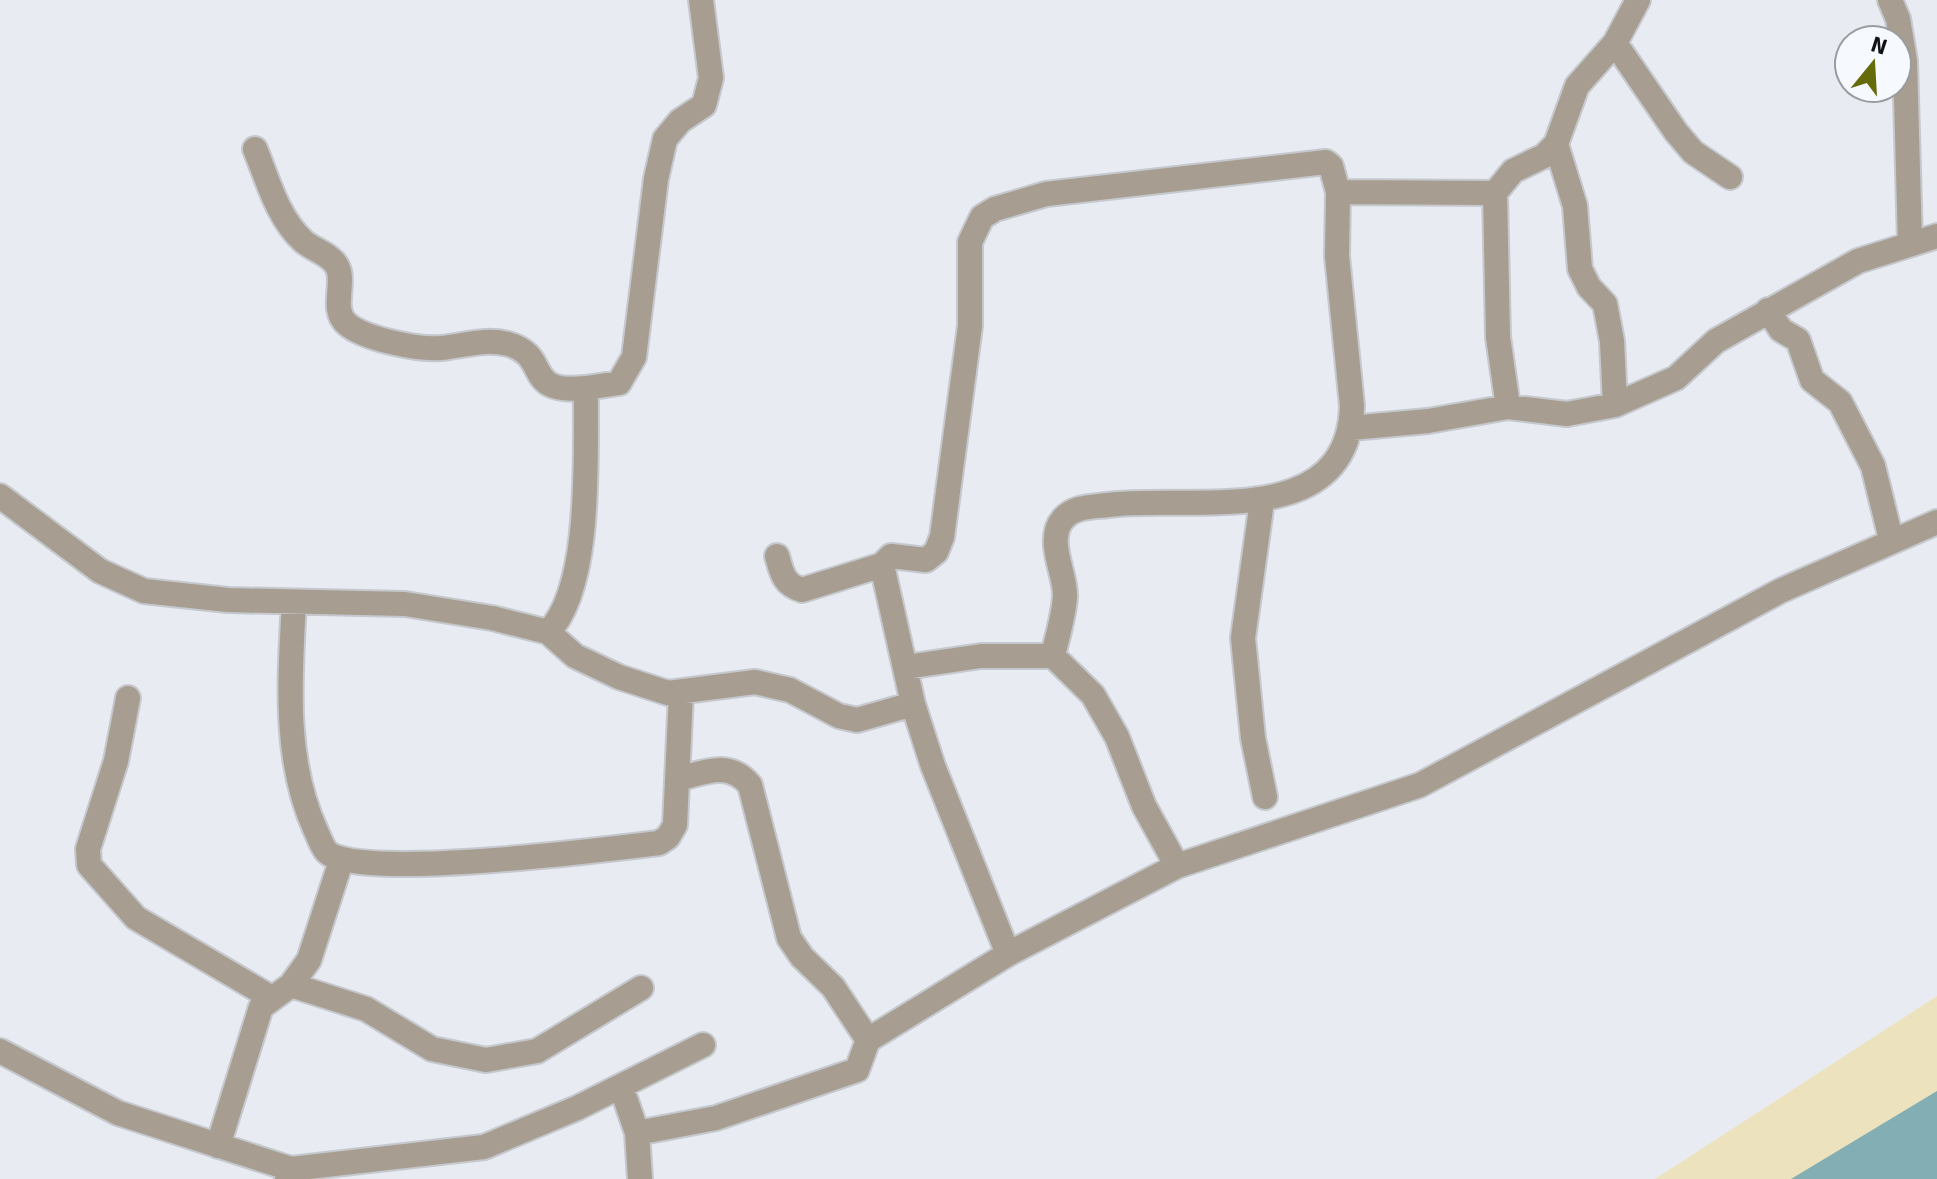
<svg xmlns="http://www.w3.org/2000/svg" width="1937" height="1179" font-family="Signika,sans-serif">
<rect width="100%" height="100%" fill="#e8ecf2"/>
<path fill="#ece2bd" d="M1937 996V1179H1655Z"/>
<path fill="#82aeb4" d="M1937 1091V1179H1791Z"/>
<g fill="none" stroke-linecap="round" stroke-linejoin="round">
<g stroke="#c5c9ce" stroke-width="28">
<path id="street" d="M1890 0 1898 19 1905 61 1910 243
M1615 43 1676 132 1693 152 1730 177
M1556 144 1575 206 1580 269 1589 287 1605 304 1612 341 1615 405
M255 149C268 180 277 217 303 241 312 249 325 252 333 261 350 277 328 308 347 324 364 339 419 350 441 348 464 346 485 338 508 344 552 356 521 395 586 388
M1338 192 1495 193
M1768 310 1781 330 1798 340 1812 380 1840 402 1873 466 1891 539
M1508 407 1498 337 1495 193 1513 171 1544 156 1556 144 1577 86 1615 43 1638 0
M1351 428 1428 421 1508 407 1567 414 1615 405 1676 378 1716 341 1858 261 1937 236
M0 496 100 571 144 591 228 600 405 604 492 618 548 632 575 656 619 677 668 693 755 682 790 690 839 716 857 720 913 704
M1262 501 1243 638 1253 738 1265 797
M777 556C782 573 783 584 802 590L882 565
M294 602C290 677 283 760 316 831 319 837 322 847 327 852 357 881 608 849 659 843L668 837 675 825 681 693
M548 632C593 587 585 451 586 388L619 383 634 357 656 179 665 139 680 121 704 105 711 78 701 0
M906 667 981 656H1053L1093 695 1117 737 1144 806 1177 866
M128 698 116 761 88 849 89 865 136 918 272 998
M678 779C705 772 729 760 750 785L789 938 802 957 833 987 868 1040
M1008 954 933 766 913 704 882 565 891 556 926 560 936 552 942 537 970 326V242L982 217 995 209 1046 194 1326 162 1331 166 1338 192 1337 256 1352 406C1348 533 1191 494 1108 505 1092 507 1074 506 1063 519 1045 540 1066 574 1065 596 1064 616 1057 637 1053 656
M291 985 366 1009 432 1049 486 1060 537 1051 641 988
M0 1051 118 1113 291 1169 287 1179
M621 1086 637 1133 640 1179
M637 1133 716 1118 857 1070 868 1040 1008 954 1177 866 1420 785 1780 591 1937 522
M218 1146 261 1007 291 985 309 960 341 861
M291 1169 484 1147 577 1108 703 1045"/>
</g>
<use href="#street" stroke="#a79d90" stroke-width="24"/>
</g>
<g transform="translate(1873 64) rotate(18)"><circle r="38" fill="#f6f9fe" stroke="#9a9da0" stroke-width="2"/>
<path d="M0-6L14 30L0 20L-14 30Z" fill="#656a0a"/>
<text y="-12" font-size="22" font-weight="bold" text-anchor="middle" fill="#101214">N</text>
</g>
</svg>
